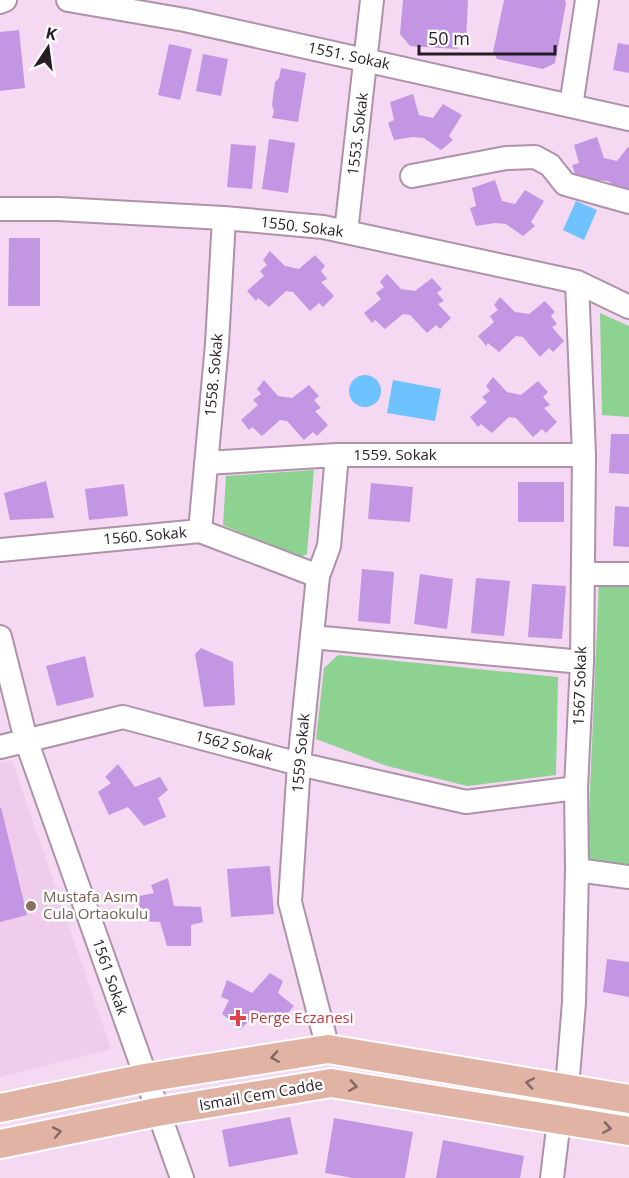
<svg xmlns="http://www.w3.org/2000/svg" width="629" height="1178" font-family="'Open Sans',sans-serif">
<rect width="100%" height="100%" fill="#f5d8f1"/>
<path fill="#efcceb" d="M12 760 111 1049 0 1077V763Z"/>
<path fill="#8ed291" d="M600 313 629 326V417L602 415Z
M314 470 307 554 299 558 223 525 226 476Z
M599 580H629V865L587 860Z
M338 655 558 677 556 775 467 786 387 766 316 739 324 668Z"/>
<path fill="#6ec3fe" d="M576 201 597 210 584 240 563 230Z
M349 391a16 16 0 1 1 32 0a16 16 0 1 1-32 0Z
M393 380 441 389 435 421 387 413Z"/>
<path fill="#c396e4" d="M403 0H468L466 40 457 49 410 46 400 34Z
M504 0H565L566 3 555 63 543 69 497 59 493 52Z
M19 30 25 88 0 91V32Z
M618 43 629 45V73L613 70Z
M169 44 192 49 180 100 158 95Z
M203 54 228 59 221 96 196 91Z
M281 68 306 73 298 122 272 118 274 111 272 105 275 82 279 78Z
M413 94 419 115 433 118 443 104 462 115 449 136 453 140 441 150 424 138 413 137 394 140 388 123 394 120 390 102Z
M597 137 604 158 617 161 628 147 629 148V190L625 193 608 181 597 180 578 182 572 165 579 163 574 145Z
M269 139 295 143 288 193 262 189Z
M231 144 256 146 252 189 227 187Z
M495 180 502 201 515 204 525 190 544 201 531 222 535 226 523 236 506 224 495 223 476 226 470 208 476 206 472 188Z
M9 238H40V306H8Z
M270 251 285 266 299 269 315 255 325 266 321 271 327 279 321 282 334 296 323 307 319 303 310 311 293 292 286 291 269 307 258 298 256 301 247 291 264 276 260 271 267 265 263 260Z
M387 274 401 289 415 291 432 278 442 289 437 293 444 301 438 304 451 318 440 329 436 325 427 333 410 315 403 314 385 329 375 320 372 323 364 313 381 299 376 293 384 287 380 282Z
M500 297 515 312 529 314 545 301 555 312 551 316 557 324 552 327 564 341 553 352 549 348 540 357 523 337 516 336 499 352 488 343 486 346 478 336 494 322 490 316 498 310 494 305Z
M493 377 507 392 521 395 538 381 548 392 543 397 550 405 544 408 557 422 546 433 542 429 533 437 516 418 509 417 492 433 481 424 478 427 470 417 487 402 482 397 490 391 486 386Z
M264 380 278 396 292 398 309 385 319 396 314 400 321 408 315 411 328 425 317 436 313 432 304 440 287 421 280 420 262 436 252 427 249 430 241 420 258 405 253 400 261 394 257 389Z
M611 434H629V474L609 473Z
M46 481 54 518 10 520 4 493Z
M518 482H564V522H518Z
M371 483 413 487 410 522 368 519Z
M124 484 128 516 89 520 85 489Z
M615 506 629 507V547L613 546Z
M362 569 394 572 390 624 358 621Z
M420 574 453 579 447 629 414 624Z
M476 578 510 581 504 636 471 633Z
M532 584 566 586 562 639 528 637Z
M201 648 233 662 235 705 204 707 195 654Z
M85 656 94 697 57 706 46 666Z
M118 764 135 787 160 777 168 790 158 798 166 817 144 826 128 807 109 815 98 792 111 783 105 777Z
M1 807 27 915 0 922V808Z
M270 866 274 914 231 917 227 869Z
M168 878 174 906 201 907 203 922 191 925V946H167L160 922 139 921V896L154 893 151 885Z
M607 959 629 962V997L603 992Z
M270 973 283 981 278 993 294 1006 278 1024 255 1014 241 1029 222 1014 229 1000 221 997 227 980 252 993Z
M290 1117 298 1154 229 1167 222 1130Z
M334 1118 413 1132 405 1178H353L325 1173Z
M443 1140 524 1156 520 1178H436Z"/>
<g fill="none" stroke-linecap="round" stroke-linejoin="round">
<g stroke="#ad92aa" stroke-width="26">
<path id="minor" d="M68 0 185 20 629 119
M0 2 5 0
M571 106 587 0
M412 176 506 158 535 157 550 165 565 184 629 202
M0 209H58L224 218 323 227 577 282 629 307
M346 232 372 0
M206 463 337 455H584
M200 531 217 344 224 218
M0 550 200 531 318 576
M583 574H629
M0 637 26 740 182 1178
M312 637 582 662
M0 747 123 717 299 764 466 802 576 788
M577 870 629 877
M328 1049 290 902 299 764 318 576 329 546 337 455
M567 1089 574 1002 577 870 576 788 582 662 584 455 577 282
M552 1178 559 1120"/>
</g>
<g stroke="#fff" stroke-width="32">
<path id="major" d="M0 1108 145 1078 328 1049 629 1099
M0 1144 157 1112 331 1083 629 1131"/>
</g>
<use href="#minor" stroke="#fff" stroke-width="22"/>
<use href="#major" stroke="#e0b3a4" stroke-width="28"/>
</g>
<defs><path id="oneway-chevron" d="M-2-3.5L2.5 0L-2 3.5" fill="none" stroke-width="1.6" stroke-linecap="round" stroke-linejoin="round" transform="scale(1.5)"/></defs>
<g stroke="#846866">
<use href="#oneway-chevron" transform="translate(275 1057) rotate(171)"/>
<use href="#oneway-chevron" transform="translate(530 1083) rotate(-171)"/>
<use href="#oneway-chevron" transform="translate(353 1086) rotate(9)"/>
<use href="#oneway-chevron" transform="translate(607 1128) rotate(9)"/>
<use href="#oneway-chevron" transform="translate(57 1132) rotate(-11)"/>
</g>
<circle fill="#8d6e63" stroke="#fff" stroke-width="2" cx="31" cy="906" r="6"/>
<path fill="#e0444e" stroke="#fff" stroke-width="2" d="M235 1009h6v6h6v6h-6v6h-6v-6h-6v-6h6z"/>
<g text-anchor="middle" stroke-width="5" stroke-linejoin="round" paint-order="stroke">
<g font-size="15" fill="#281d27" stroke="#fff">
<text transform="translate(349 56) rotate(12)" y="5">1551. Sokak</text>
<text transform="translate(358 134) rotate(-83)" y="5">1553. Sokak</text>
<text transform="translate(302 227) rotate(7)" y="5">1550. Sokak</text>
<text transform="translate(214 375) rotate(-85)" y="5">1558. Sokak</text>
<text x="395" y="460">1559. Sokak</text>
<text transform="translate(145 536) rotate(-5)" y="5">1560. Sokak</text>
<text transform="translate(580 686) rotate(-88)" y="5">1567 Sokak</text>
<text transform="translate(234 746) rotate(15)" y="5">1562 Sokak</text>
<text transform="translate(301 753) rotate(-85)" y="5">1559 Sokak</text>
<text transform="translate(110 977) rotate(71)" y="5">1561 Sokak</text>
<text transform="translate(261 1095) rotate(-10)" y="5">Ismail Cem Cadde</text>
</g>
<g font-size="15" fill="#785e54" stroke="#fff" text-anchor="start">
<text x="43" y="902">Mustafa Asım<tspan x="43" dy="17">Cula Ortaokulu</tspan></text>
</g>
<g font-size="15" fill="#be3a42" stroke="#fff" text-anchor="start">
<text x="250" y="1023">Perge Eczanesi</text>
</g>
</g>
<g transform="translate(48 48) rotate(13)" stroke="#ffffff" stroke-width="4.5" paint-order="stroke">
<path d="M0-4.5L10 22L0 15L-10 22Z" fill="#281d27"/>
<text y="-9" font-size="16" font-weight="bold" text-anchor="middle" fill="#281d27">K</text>
</g>
<path d="M419 45v9h136v-9" fill="none" stroke="#281d27" stroke-width="3"/>
<text x="428" y="45" font-size="18" fill="#281d27" stroke="#ffffff" stroke-width="4.5" paint-order="stroke">50 m</text>
</svg>
